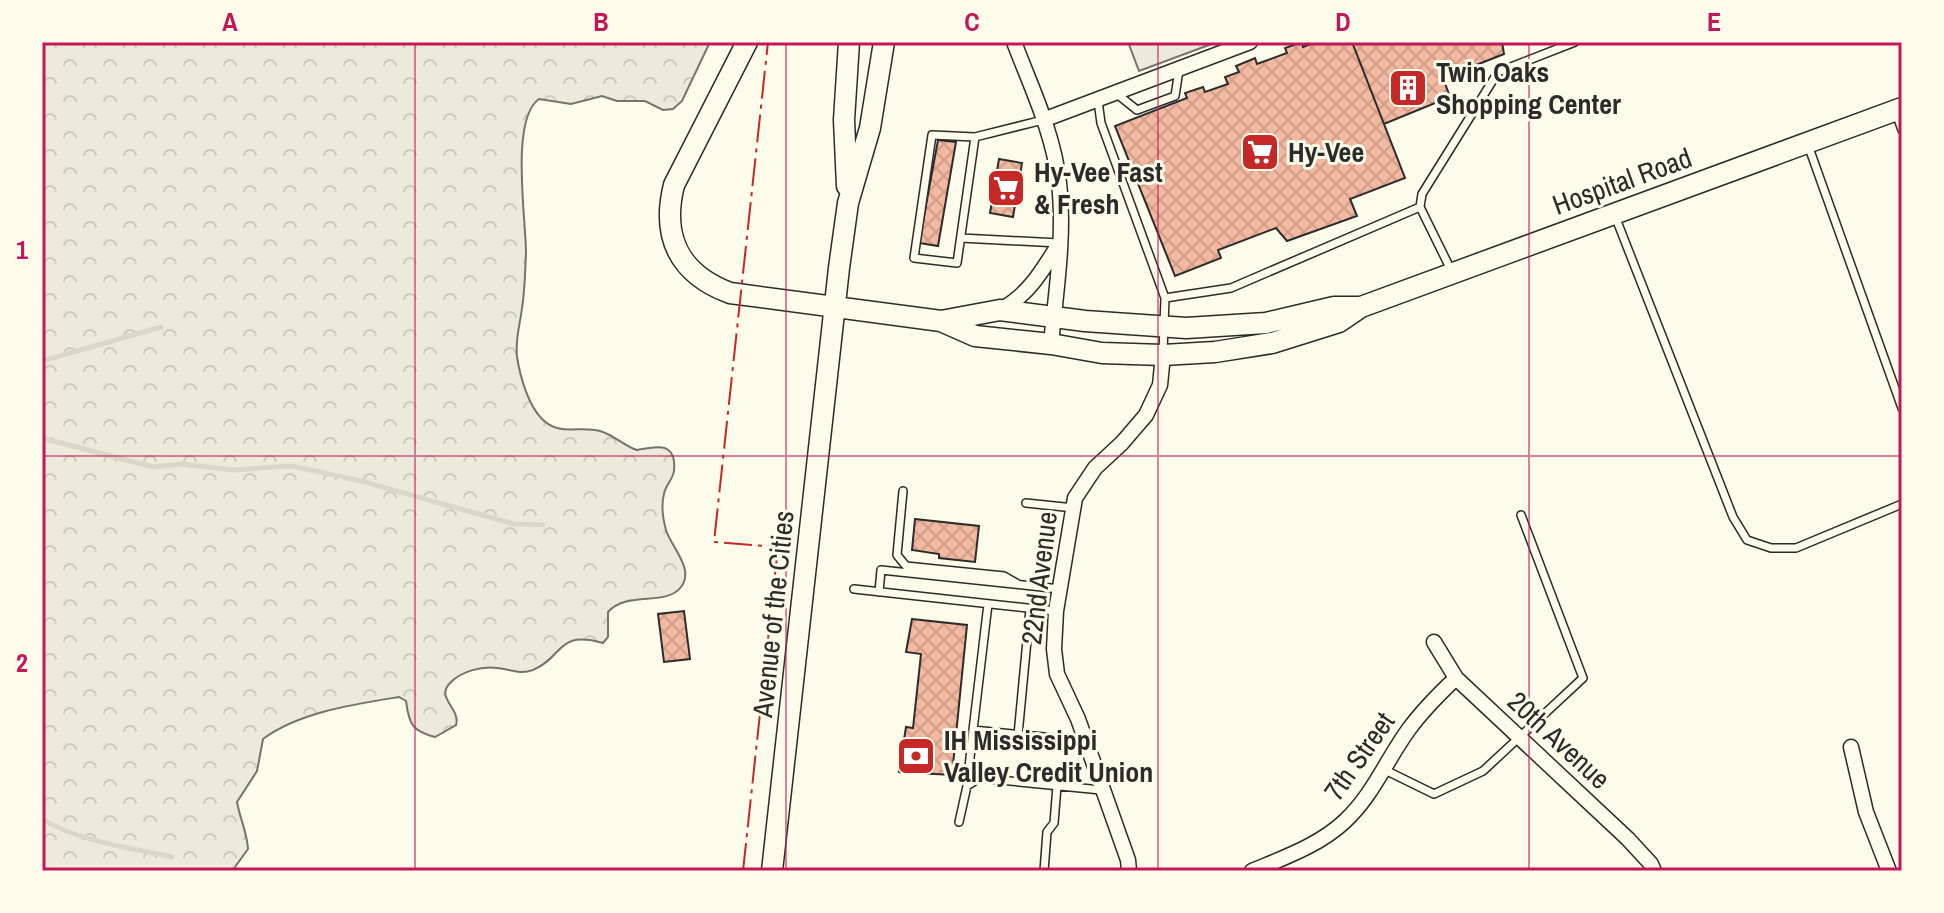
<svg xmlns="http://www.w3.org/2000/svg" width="1944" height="913" font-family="'Archivo Narrow',sans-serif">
<defs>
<pattern id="forest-crowns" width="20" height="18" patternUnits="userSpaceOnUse" patternTransform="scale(2)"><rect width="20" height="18" fill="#ecebdb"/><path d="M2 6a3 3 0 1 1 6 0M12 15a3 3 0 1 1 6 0" fill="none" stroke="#cbcabc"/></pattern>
<pattern id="building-cross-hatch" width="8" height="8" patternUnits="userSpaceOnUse" patternTransform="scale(2)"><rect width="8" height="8" fill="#f2b8a0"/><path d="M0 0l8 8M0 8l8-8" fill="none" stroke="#d09e8a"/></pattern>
</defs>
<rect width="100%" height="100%" fill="#fdfbea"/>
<path fill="url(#forest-crowns)" stroke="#74746e" stroke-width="2" d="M42 42H710L682 101 673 109 663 110 645 101H617L602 96 571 104 539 99C510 119 526 219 526 253 525 271 525 290 522 308 520 325 515 339 517 357 520 376 528 405 542 419 560 437 579 425 600 431 614 435 624 446 637 450 656 446 677 441 674 471 673 479 665 486 664 494 661 505 663 519 666 530 671 547 695 569 681 587 666 607 628 590 608 612V637L603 643C556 630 564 657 533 670 519 675 510 669 497 668 482 666 462 671 451 682 434 698 461 708 456 725L435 737C412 731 409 724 406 701L399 697C356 704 299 712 263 739L257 771 237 802C240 819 247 832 248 849L232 871H42Z"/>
<path fill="#eceadb" stroke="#74746e" stroke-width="2" d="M1128 42H1217L1139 71Z"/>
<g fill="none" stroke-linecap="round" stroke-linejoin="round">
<path stroke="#d8d7c9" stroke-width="5" d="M42 361 161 327
M42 438 153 467 181 464 233 470 292 466 361 481 514 524 543 525
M42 819C77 841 131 848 172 857"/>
</g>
<path fill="url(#building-cross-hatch)" stroke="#2b2b2b" stroke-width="2" d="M1302 42 1303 47 1315 42H1352L1405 178 1350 199 1357 216 1287 241 1276 228 1218 250 1221 258 1175 276 1115 126 1187 98 1185 93 1203 87 1205 92 1228 84 1225 77 1239 72 1236 66 1255 58 1257 64 1287 53 1285 48Z
M1352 42H1502L1504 54 1443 78 1450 97 1384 124Z
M938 140 956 142 938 246 919 243Z
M999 159 1022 163 1013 217 990 213Z
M915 519 979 526 975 562 939 558V554L912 550Z
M684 611 690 659 664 662 658 614Z
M912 619 967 625 952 775 899 772 906 727 913 728 921 654 906 652Z"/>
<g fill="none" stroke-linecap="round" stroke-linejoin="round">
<g stroke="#2b2b2b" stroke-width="10">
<path id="lane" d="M1117 94 1137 110 1175 96 1179 70
M1098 101 1101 123 1165 298 1163 352
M1896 113 1902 130
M975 137 957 263 914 258 932 135 975 137 1043 120
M1808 145 1902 408
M1615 216 1733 517 1747 540 1771 548H1796L1902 504
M961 238 1059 243
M1451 270 1420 207 1422 194 1498 72 1575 42
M1165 298 1231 288 1420 207
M903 491 897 555 906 566 1004 576 1018 584
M1026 503 1074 508
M854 589 1055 611
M879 592 881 570 1060 589
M988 604 973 730 1085 741
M1018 735 1030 609
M1385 770 1434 794 1483 771 1583 678 1521 515
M967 786 979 778 1101 790
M959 822 967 786 973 730
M1044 871 1047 832 1054 823 1057 786"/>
</g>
<g stroke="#2b2b2b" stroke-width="17">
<path id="street" d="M1014 42C1031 87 1054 134 1059 183 1065 235 1056 291 1051 344
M1043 120 1250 42
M1000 310C1027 296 1041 273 1057 247
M1434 642 1456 678 1628 839 1651 864 1654 871
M1851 747 1866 812 1889 871
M1129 871 1128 860 1078 719 1057 674 1054 649 1056 611 1075 498 1095 468 1122 443 1146 415 1160 385 1163 355
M1252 871C1283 858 1320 845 1345 821 1373 795 1387 759 1409 729 1423 710 1439 694 1456 678"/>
</g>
<g stroke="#2b2b2b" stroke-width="23">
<path id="secondary" d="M747 42 674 185C661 237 679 274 730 293L941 321 975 336 1051 344 1102 353 1163 355 1215 352 1272 343 1339 322 1361 307 1902 108
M847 186 844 120 849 42
M941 321 1000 310 1085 321 1186 328 1266 323 1334 307H1361
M772 871 839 268 848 203 870 128 884 42"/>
</g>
<use href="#lane" stroke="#fdfbea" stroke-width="7"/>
<use href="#street" stroke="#fdfbea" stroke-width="14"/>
<use href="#secondary" stroke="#fdfbea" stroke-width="20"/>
<path stroke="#c62828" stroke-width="2" stroke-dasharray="28 6 4 6" stroke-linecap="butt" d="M743 871 778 547 714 542 768 42"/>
</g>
<path fill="none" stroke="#c2185b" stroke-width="2" stroke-opacity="0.55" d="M415 42V871M786 42V871M1158 42V871M1529 42V871M42 456H1902"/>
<defs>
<g id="building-square" transform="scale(2)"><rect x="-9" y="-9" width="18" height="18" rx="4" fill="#c62828" stroke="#fdfbea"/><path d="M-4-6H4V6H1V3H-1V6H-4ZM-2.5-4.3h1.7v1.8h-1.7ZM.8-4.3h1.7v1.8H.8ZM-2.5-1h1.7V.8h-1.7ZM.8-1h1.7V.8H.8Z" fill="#fff"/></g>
<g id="supermarket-square" transform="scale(2)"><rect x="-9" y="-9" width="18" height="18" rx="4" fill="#c62828" stroke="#fdfbea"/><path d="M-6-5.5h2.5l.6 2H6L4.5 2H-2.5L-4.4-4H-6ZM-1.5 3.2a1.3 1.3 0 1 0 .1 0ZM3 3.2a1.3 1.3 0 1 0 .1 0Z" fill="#fff"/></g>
<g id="bank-square" transform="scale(2)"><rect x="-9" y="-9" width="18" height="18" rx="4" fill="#c62828" stroke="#fdfbea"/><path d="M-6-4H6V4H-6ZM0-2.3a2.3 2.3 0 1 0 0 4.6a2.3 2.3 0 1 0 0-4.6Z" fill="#fff"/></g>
</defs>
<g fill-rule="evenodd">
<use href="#building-square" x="1408" y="88"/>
<use href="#supermarket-square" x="1260" y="152"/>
<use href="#supermarket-square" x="1006" y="188"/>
<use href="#bank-square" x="916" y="756"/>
</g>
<g text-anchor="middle" stroke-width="6" stroke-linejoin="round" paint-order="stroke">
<g font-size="28" font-weight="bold" fill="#2b2b2b" stroke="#fdfbea" text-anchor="start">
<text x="1436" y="82">Twin Oaks<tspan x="1436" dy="32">Shopping Center</tspan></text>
<text x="1288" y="162">Hy-Vee</text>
<text x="1034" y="182">Hy-Vee Fast<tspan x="1034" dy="32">&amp; Fresh</tspan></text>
<text x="944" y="750">IH Mississippi<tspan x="944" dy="32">Valley Credit Union</tspan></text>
</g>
<g font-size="28" fill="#2b2b2b" stroke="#fdfbea">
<text transform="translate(1622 181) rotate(-20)" y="10">Hospital Road</text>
<text transform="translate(1039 578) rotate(-83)" y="10">22nd Avenue</text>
<text transform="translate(773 614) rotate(-84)" y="10">Avenue of the Cities</text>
<text transform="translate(1559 740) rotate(43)" y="10">20th Avenue</text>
<text transform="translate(1359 756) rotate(-55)" y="10">7th Street</text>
</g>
</g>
<rect width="1944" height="913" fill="none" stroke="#fdfbea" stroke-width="88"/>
<rect x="44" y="44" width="1856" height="825" fill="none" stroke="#c2185b" stroke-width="3"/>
<g font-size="26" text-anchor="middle" font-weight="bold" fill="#c2185b">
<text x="230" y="31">A</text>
<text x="601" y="31">B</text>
<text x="972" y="31">C</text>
<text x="1343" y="31">D</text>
<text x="1714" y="31">E</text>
<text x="22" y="259">1</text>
<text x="22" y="672">2</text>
</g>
</svg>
